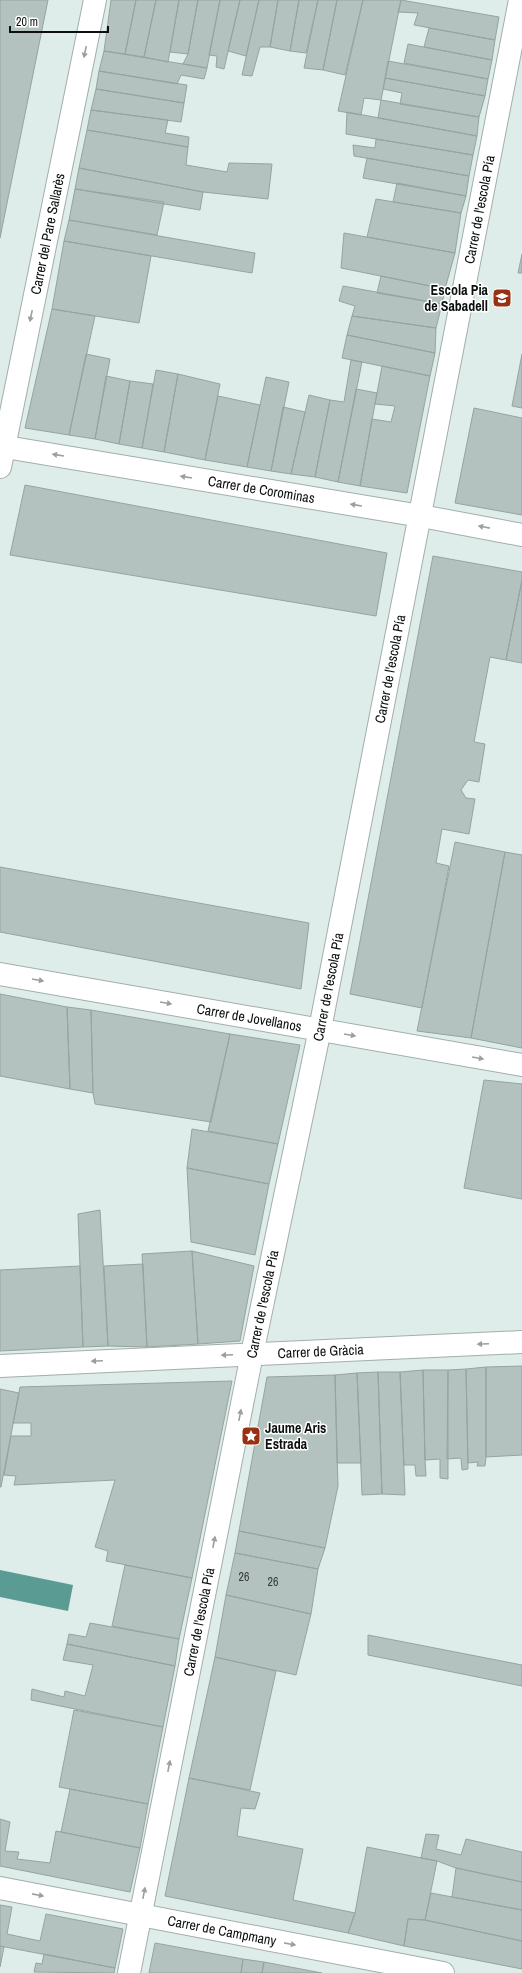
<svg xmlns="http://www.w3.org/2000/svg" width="522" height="1973" font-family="'Archivo Narrow',sans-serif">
<rect width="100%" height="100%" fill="#deecea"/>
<path fill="#5a9b93" d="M0 1570 73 1585 68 1611 0 1597Z"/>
<path fill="#b3c1bf" stroke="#96a4a1" d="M0 0H48L0 238Z
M111 0H136L125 54 104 51Z
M136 0H156L144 57 125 54Z
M156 0H179L168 62 144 57Z
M179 0H198L188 54 170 52Z
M198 0H220L207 68 183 64 188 54Z
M220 0H240L224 69 216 67 217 56 209 55Z
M240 0H259L246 56 228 51Z
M259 0H278L270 47H260L252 76 242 75Z
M278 0H299L290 51 270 47Z
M299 0H318L306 53 290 51Z
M318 0H337L323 70 304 68Z
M337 0H363L345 75 323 70Z
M363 0H401L381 100 364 98 361 115 338 111Z
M401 0 499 17 495 40 414 25 418 13 398 12Z
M429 28 495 40 492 60 424 47Z
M408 44 492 60 488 79 404 63Z
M104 51 183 64 207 68 204 79 181 75 177 84 99 71Z
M388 61 488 79 485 96 385 78Z
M99 71 187 85 184 103 96 89Z
M385 78 485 96 479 117 400 104 402 93 383 89Z
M96 89 184 103 181 122 91 110Z
M381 100 479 117 477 136 378 118Z
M91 110 168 120 165 133 189 137 188 147 87 130Z
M347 112 477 136 473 155 346 134Z
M87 130 188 147 186 165 227 172 229 163 272 164 268 199 203 192 79 168Z
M376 139 473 155 469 176 354 156 353 145 375 148Z
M367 158 469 176 466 196 363 178Z
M79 168 203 192 200 210 75 189Z
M397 183 466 196 461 213 393 202Z
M75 189 164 202 157 235 69 220Z
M376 199 461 213 455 253 367 237Z
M69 220 255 253 252 273 64 241Z
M344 233 455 253 445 289 341 268Z
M64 241 151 256 139 323 52 309Z
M522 254V273H518Z
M381 276 445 289 442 304 377 293Z
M343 286 442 304 436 328 352 316 355 306 339 301Z
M52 309 95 316 69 435 25 428Z
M352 316 436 328 435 353 347 335Z
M347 335 435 353 430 376 342 358Z
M86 354 110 359 95 439 69 435Z
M522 354V408L512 406Z
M351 360 362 362 338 482 315 477 330 400 344 402Z
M382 366 430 376 407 493 360 486 372 419 391 422 395 406 375 404Z
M156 370 178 374 164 452 142 448Z
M178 374 220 384 205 460 164 452Z
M106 376 130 381 119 444 95 439Z
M266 377 289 382 271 471 247 467Z
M130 381 153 384 142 448 119 444Z
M356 389 377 393 360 486 338 482Z
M309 395 330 400 315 477 291 474Z
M218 396 260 405 247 467 205 460Z
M283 407 305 412 291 474 271 471Z
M474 408 522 418V515L455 503Z
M25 485 387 553 376 616 10 555Z
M433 556 522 572V580L506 660 490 657 474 742 485 744 479 782 468 780 461 790 466 798 475 799 469 834 442 829 436 863 449 866 422 1008 350 994Z
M522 580V663L506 660Z
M455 842 505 852 471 1038 417 1031Z
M505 852 522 855V1048L471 1038Z
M0 867 309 923 301 989 0 932Z
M0 994 67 1007 70 1089 0 1076Z
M67 1007 91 1010 93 1093 70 1089Z
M91 1010 230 1034 211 1122 95 1104 93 1093Z
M230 1034 300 1045 278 1144 208 1131Z
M484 1080 522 1084V1199L464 1188Z
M192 1129 278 1144 269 1184 187 1168Z
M187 1168 269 1184 255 1255 191 1242Z
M100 1210 108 1346 83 1347 78 1214Z
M192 1251 198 1344 147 1347 142 1254Z
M192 1251 254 1266 240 1341 198 1344Z
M143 1264 147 1347 108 1346 104 1266Z
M80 1266 83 1347 0 1351V1270Z
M522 1366V1455L486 1457V1367Z
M486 1367V1457L485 1466H477L478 1462 468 1463 466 1369Z
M466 1369 468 1469 462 1470 461 1458 447 1459 448 1370Z
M423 1370 425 1460 426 1476H416L415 1465H404L400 1372Z
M423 1370H448V1479L440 1478V1459L425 1460Z
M378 1372 382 1494 362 1495 357 1373Z
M378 1372H400L405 1495 382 1494Z
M357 1373 361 1463H337L335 1375Z
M335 1375 338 1486 325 1548 239 1531 267 1377Z
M232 1381 192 1578 106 1561 108 1551 95 1547 115 1480 14 1485 16 1476 4 1475 11 1436H31V1423H13L20 1387Z
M0 1389 19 1393 1 1487H0Z
M239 1531 325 1548 318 1569 235 1553Z
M235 1553 318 1569 311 1614 226 1595Z
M125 1565 192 1578 179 1639 112 1626Z
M226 1595 311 1614 296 1675 215 1657Z
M90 1623 179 1639 175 1666 67 1644 69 1634 86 1637Z
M368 1635 522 1665V1686L368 1655Z
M67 1644 175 1666 163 1727 31 1700 32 1689 64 1697 65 1691 85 1696 93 1665 63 1660Z
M215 1657 276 1671 250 1790 189 1778Z
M74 1710 163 1727 148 1804 59 1787Z
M189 1778 260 1793 255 1809 241 1808 237 1836 303 1849 293 1900 355 1913 348 1933 165 1896Z
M70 1789 148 1804 140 1848 61 1832Z
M0 1819 10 1822 5 1851 19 1852 17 1859 50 1863 56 1831 140 1848 130 1892 0 1866Z
M426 1834 439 1835 436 1849 461 1855 466 1839 522 1852V1882L456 1868 437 1861 421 1858Z
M367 1847 437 1861 425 1920 408 1919 404 1946 348 1933 355 1913Z
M456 1868 522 1882V1910L452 1897Z
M431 1893 522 1910V1941L425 1920Z
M0 1905 12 1907 7 1934 40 1941 46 1914 123 1929 115 1968 0 1946Z
M408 1919 425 1920 522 1941V1969L404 1946Z
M155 1943 243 1959 241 1973H149Z
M0 1946 4 1947 0 1967Z
M44 1954 115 1968 114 1973 34 1972 36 1963 42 1964Z
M243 1959 264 1962 262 1973H241Z
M264 1962 322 1973H262Z"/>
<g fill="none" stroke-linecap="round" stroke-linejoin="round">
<g stroke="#a1afac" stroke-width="24">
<g id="minor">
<path id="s1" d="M0 446 421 516 522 535"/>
<path id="s2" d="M0 467 95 0"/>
<path id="s3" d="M0 974 522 1065"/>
<path id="s4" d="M0 1366 522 1342"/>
<path id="s5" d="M0 1888 443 1973"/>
<path id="s6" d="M129 1973 252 1354 320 1029 520 0"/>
</g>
</g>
<use href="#minor" stroke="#fff" stroke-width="22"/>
</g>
<defs><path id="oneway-solid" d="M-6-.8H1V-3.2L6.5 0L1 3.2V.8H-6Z"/></defs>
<g fill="#9d9f9f">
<use href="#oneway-solid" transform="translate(85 52) rotate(102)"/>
<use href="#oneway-solid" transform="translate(31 316) rotate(102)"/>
<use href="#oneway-solid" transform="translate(58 455) rotate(-171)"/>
<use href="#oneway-solid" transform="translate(186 477) rotate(-171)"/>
<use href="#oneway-solid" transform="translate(356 505) rotate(-171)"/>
<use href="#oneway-solid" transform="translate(484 527) rotate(-169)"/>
<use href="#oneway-solid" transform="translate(38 980) rotate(10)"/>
<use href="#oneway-solid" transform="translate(166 1003) rotate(10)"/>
<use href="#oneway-solid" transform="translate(350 1035) rotate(10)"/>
<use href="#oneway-solid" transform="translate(478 1058) rotate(10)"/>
<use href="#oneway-solid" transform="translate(483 1344) rotate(177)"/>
<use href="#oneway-solid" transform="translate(227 1355) rotate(177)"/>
<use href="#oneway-solid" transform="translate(97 1361) rotate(177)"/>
<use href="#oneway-solid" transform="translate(240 1415) rotate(-79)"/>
<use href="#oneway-solid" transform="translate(214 1542) rotate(-79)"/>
<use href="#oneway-solid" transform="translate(169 1766) rotate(-79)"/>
<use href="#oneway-solid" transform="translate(144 1893) rotate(-79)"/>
<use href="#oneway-solid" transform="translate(38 1895) rotate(11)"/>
<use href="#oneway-solid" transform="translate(290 1944) rotate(11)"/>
</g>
<defs>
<g id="school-square" transform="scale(1)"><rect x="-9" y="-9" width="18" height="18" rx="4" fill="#983012" stroke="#fff"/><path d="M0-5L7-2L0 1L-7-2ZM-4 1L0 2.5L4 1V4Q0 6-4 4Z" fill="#fff"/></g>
<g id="sight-square" transform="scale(1)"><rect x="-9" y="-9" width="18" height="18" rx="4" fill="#983012" stroke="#fff"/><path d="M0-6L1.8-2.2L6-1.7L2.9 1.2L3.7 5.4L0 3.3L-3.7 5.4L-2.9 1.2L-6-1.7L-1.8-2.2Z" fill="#fff"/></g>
</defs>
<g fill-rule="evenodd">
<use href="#school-square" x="502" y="298"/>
<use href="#sight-square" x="251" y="1436"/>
</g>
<g text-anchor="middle" stroke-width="3" stroke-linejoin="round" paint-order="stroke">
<g font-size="12" fill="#353c3b">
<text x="244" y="1581">26</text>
<text x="273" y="1586">26</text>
</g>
<g font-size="14" fill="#0b100f" stroke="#fff">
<text dy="5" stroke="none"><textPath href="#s6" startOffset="1798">Carrer de l'escola Pía</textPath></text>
<text dy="5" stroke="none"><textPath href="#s2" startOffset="238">Carrer del Pare Sallarès</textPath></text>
<text dy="5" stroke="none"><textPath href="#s1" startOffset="265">Carrer de Corominas</textPath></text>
<text dy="5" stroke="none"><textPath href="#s6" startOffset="1330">Carrer de l'escola Pía</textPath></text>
<text dy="5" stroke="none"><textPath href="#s6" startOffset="1006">Carrer de l'escola Pía</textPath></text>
<text dy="5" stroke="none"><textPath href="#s3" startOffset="253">Carrer de Jovellanos</textPath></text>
<text dy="5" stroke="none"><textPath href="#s6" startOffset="682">Carrer de l'escola Pía</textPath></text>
<text dy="5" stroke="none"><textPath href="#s4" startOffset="321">Carrer de Gràcia</textPath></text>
<text dy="5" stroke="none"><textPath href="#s6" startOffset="358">Carrer de l'escola Pía</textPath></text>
<text dy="5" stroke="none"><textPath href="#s5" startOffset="226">Carrer de Campmany</textPath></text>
</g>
<g font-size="14" font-weight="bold" fill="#0b100f" stroke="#fff" text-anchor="end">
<text x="488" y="295">Escola Pia<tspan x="488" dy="16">de Sabadell</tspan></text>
<text x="265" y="1433" text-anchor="start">Jaume Aris<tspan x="265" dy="16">Estrada</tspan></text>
</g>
</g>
<path d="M10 26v6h98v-6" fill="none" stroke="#0b100f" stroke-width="2"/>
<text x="16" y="26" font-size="12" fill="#0b100f" stroke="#ffffff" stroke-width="3" paint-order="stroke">20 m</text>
</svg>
